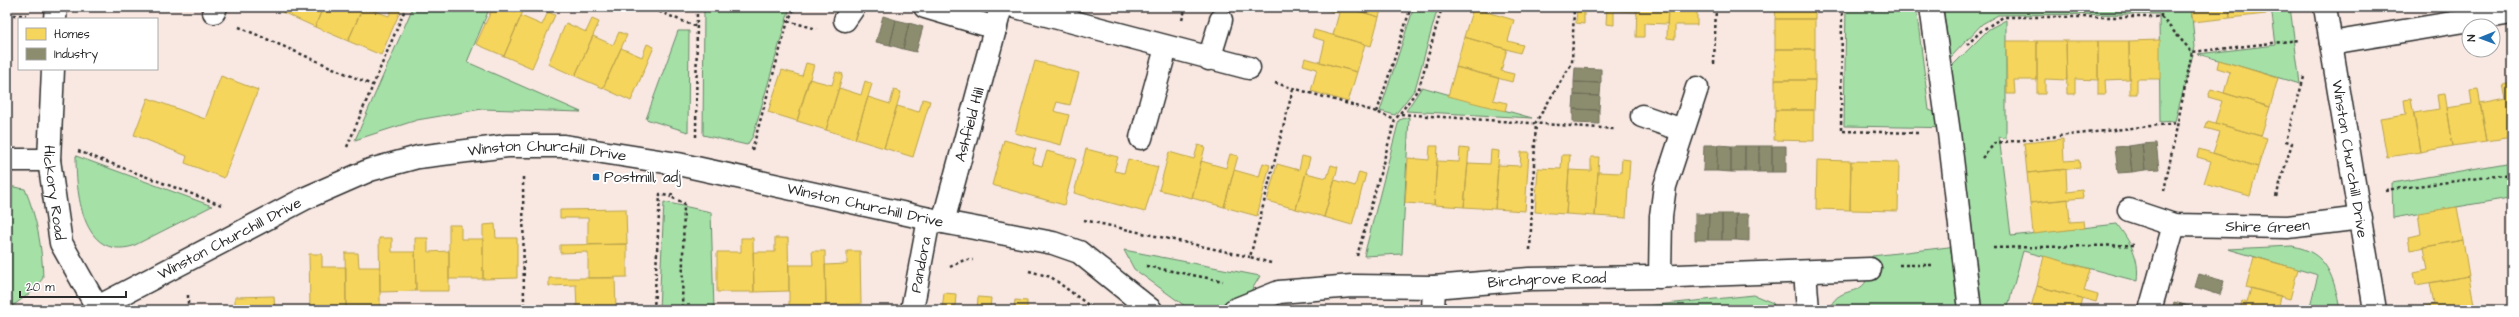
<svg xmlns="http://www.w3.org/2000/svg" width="2519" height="317" font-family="'Architects Daughter',sans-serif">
<rect width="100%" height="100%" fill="#f9e8e2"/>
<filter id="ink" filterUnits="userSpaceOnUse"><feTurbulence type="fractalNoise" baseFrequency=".025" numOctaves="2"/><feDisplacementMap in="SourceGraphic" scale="8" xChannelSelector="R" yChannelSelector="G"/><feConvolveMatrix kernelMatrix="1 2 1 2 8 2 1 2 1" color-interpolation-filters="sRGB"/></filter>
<g filter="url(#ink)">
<path fill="#a5e1a7" stroke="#688669" d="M413 7H490L467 62 581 112 482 109 417 120 355 140Z
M704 7H790L753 136 747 145 703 135Z
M1414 7H1438L1415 89 1395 115 1380 111Z
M1846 7H1916L1929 110 1958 121 1951 67 1989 29 2006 20V139L1999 136 2011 236 2117 224C2130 242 2140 257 2137 281L2023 251 2007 310H1829C1837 286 1859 296 1866 281 1870 274 1870 264 1872 256L1974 244 1959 128 1844 126Z
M1943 7H2191L2195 47 2175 121 2160 122 2159 14 1998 15 1982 24 1950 58Z
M2271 7H2290L2300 84 2198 54 2276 45Z
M678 31H689L688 132 646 119Z
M1422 87 1532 118 1406 111Z
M1409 117 1402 254 1364 256 1399 120Z
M76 156 212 206 133 246C81 261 76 190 76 156Z
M2512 162V203L2509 198 2393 218 2392 183Z
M8 186 25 189C37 218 42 246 43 278L33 291 7 310Z
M664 202 711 212 714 310H659Z
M2292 246C2328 252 2334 278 2340 310H2309L2318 275 2228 249Z
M1124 250 1260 276 1251 291 1237 301 1220 307 1189 309 1134 269Z
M1754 295 1773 303 1775 310H1607Z"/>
<path fill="#f6d55c" stroke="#b9a24d" d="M285 7H323L315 27 282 12Z
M323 7H363L348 41 315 27Z
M363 7 389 16 393 7H402L381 55 348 41Z
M493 7H502L515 12 517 7H525L504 56 476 44Z
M1327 7H1345L1379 17 1371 46 1333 35 1339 13 1326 10Z
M1345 7H1382L1379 17Z
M1577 7H1607V10H1584V24L1576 23Z
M1607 7H1637V12L1614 11V25L1606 24Z
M1637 7H1668L1667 24 1644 23V37H1636Z
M1668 7H1697V25H1675V39L1667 38Z
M1776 7H1815V19H1775Z
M2191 7H2229L2230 18 2193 22Z
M2229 7H2266V14L2230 18Z
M1473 8 1514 20 1508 41 1523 45 1520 53 1464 37Z
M548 12 555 15 532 68 504 56 521 16 542 25Z
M592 19 599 22 575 76 548 64 566 23 586 32Z
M1775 19H1815V49H1775Z
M1314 30 1365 44 1357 72 1320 62 1325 41 1312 37Z
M619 32 627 35 603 88 575 76 593 36 613 45Z
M1464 37 1507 49 1501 71 1514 74 1512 82 1456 67Z
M2160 40V79H2137V94H2130L2129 41Z
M2006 41H2037V80H2014L2015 94H2007Z
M2037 41H2066L2067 80 2045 79V94H2037Z
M2066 41H2098V80L2075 79V94H2067Z
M2098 41H2129V79L2105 80 2106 94H2098Z
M647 44 654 47 631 101 603 88 621 48 642 57Z
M1775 49H1815V80H1775Z
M1305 58 1357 72 1348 102 1311 91 1317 69 1303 65Z
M2219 60 2278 78 2270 107 2224 93 2230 72 2217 68Z
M1035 61 1079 73 1070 105 1057 102 1054 111 1069 115 1061 145 1015 133Z
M806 63 814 65 797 121 768 112 782 70 802 76Z
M1456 67 1499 78 1493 100 1507 103 1505 111 1448 96Z
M836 72 843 74 826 130 797 121 809 79 832 85Z
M221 76 258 90 224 178 185 163 187 156 134 135 148 98 205 119Z
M1775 80H1815L1814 110H1775Z
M865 81 872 84 855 139 826 130 839 88 861 95Z
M2511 83 2512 137 2487 141 2480 103 2506 98 2503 85Z
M2211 89 2270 107 2261 136 2215 123 2222 101 2208 97Z
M2478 89 2487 141 2453 146 2447 108 2472 104 2470 90Z
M894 90 901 92 884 148 855 139 868 97 890 104Z
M2445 94 2453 146 2420 152 2414 113 2439 109 2437 95Z
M923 99 930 101 913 157 884 148 897 106 919 112Z
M2411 99 2420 152 2387 157 2380 118 2406 114 2404 100Z
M1775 110H1814V141L1774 140Z
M2208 121 2267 138 2258 167 2213 153 2220 132 2205 128Z
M2063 139 2064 161 2079 160 2080 168 2027 173 2024 143Z
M1004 140 1036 149 1032 163 1042 166 1047 151 1076 159 1064 205 992 185Z
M1198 145 1205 147 1192 198 1159 190 1169 152 1194 159Z
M1430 146H1438L1434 205 1405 203 1408 158 1429 160Z
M1460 148 1469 149 1464 207 1434 205 1437 161 1459 162Z
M1086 149 1118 157 1114 171 1124 173 1128 159 1158 167 1145 212 1074 193Z
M2199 149 2258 167 2250 196 2204 183 2211 161 2197 157Z
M1491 150 1499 151 1495 209 1464 207 1468 163 1490 164Z
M1521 152H1529L1525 211 1495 209 1498 165 1520 166Z
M1230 154 1238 156 1224 207 1192 198 1201 161 1226 168Z
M1562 155H1570L1566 214 1535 212 1538 168 1561 169Z
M1302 156 1310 158 1296 209 1267 201 1277 164 1299 170Z
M1591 157H1599L1595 216 1566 214 1569 170 1591 171Z
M1622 159 1630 160 1626 218 1595 216 1598 172 1621 173Z
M1817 160 1851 161 1850 210 1816 209Z
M1851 161 1899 162 1898 211 1850 210Z
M1263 163 1270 165 1257 216 1224 207 1234 170 1259 177Z
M1331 165 1338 167 1324 217 1296 209 1306 173 1327 178Z
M2066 169 2067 192 2082 190 2083 198 2030 203 2027 173Z
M1359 172 1366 174 1352 225 1324 217 1335 180 1355 186Z
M2068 199 2070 222 2084 221 2085 228 2033 234 2030 203Z
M2457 207 2463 240 2410 250 2408 237 2421 234 2418 213Z
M626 209 627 244 588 245V218H560V210Z
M495 224 496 238H517V278L483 279V225Z
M449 225H461V239H483V279H449Z
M379 238H392V252H415L416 291 380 292Z
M415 238H428V252L449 251V291H416Z
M741 238H753L754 292H717V252H741Z
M775 238H788L789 291 754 292 753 252H775Z
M2463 240 2469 276 2416 285 2414 273 2428 270 2424 247Z
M627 244V277L588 278V252L560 253V245Z
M812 251H825L826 305H789V265H813Z
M847 251H860L861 304 826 305 825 265 847 264Z
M345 253H358L359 267H380V306L346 307Z
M309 254H322V267H346V307H310Z
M2044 256 2090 269 2084 291 2098 295 2096 302 2037 286Z
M2254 257 2298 269 2290 299 2246 287Z
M2469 276 2475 310H2421L2420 307 2434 304 2430 283Z
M549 278H615L616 310H577L576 285 549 286Z
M2037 286 2082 298 2079 310H2030Z
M2251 288 2281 296 2278 310H2240L2242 301 2247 303Z
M944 293 956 294 955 308 972 310H942Z
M274 296 275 310H235V297Z
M978 297 991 298 990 310H977Z
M1015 300 1027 301V310H1014Z"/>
<path fill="#8c8c6e" stroke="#6f6f5a" d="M883 16 896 20 890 45 876 42Z
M896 20 909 23 903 49 890 45Z
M909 23 923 27 916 52 903 49Z
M1575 68 1601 69V83L1574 82Z
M1574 82 1601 83 1600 96 1574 95Z
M1574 95 1600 96 1599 110 1573 109Z
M1573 109 1599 110V124L1573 123Z
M2156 143 2159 169 2145 170 2142 144Z
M2142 144 2145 170 2132 172 2129 146Z
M1704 145H1718L1717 171H1703Z
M1718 145 1731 146V172L1717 171Z
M1731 146H1745V172H1731Z
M1745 146H1759V172H1745Z
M1759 146H1772V172H1759Z
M1772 146H1786V172H1772Z
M2129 146 2132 172 2118 173 2115 147Z
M1695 214H1709L1708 240H1695Z
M1709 214H1722V240H1708Z
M1722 214H1736V240H1722Z
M1736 214H1749V241L1736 240Z
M2199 274 2224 281 2220 295 2195 287Z
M2174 302 2200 309 2199 310H2172Z"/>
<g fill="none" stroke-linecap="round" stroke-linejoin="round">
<g stroke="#2b2b2b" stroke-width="25">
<g id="minor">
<path d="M925 7 996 28"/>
<path d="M1016 7 1249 68"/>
<path d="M1931 7 1949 133 1970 310"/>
<path id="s1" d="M2325 7 2375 310"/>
<path d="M214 12 216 7"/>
<path d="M55 19 56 7"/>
<path d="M845 20 854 7"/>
<path d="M2331 43 2512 13"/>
<path d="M1209 59 1221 20"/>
<path id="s2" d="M53 69 49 160 61 243 97 307"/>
<path d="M1642 116 1682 130"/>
<path d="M1141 138 1166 48"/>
<path d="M7 160H49"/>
<path id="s3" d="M2129 210 2174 225 2288 227 2361 218"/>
<path id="s4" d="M943 222 1001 7"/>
<path d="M1805 272 1808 310"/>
<path d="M1660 277 1661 216 1665 186 1697 88"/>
<path id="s5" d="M92 310 306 198 370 170 418 157 507 146H564L678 164 943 222 1053 243 1079 252 1151 310"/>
<path id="s6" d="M912 310 929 219"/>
<path id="s7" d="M1234 310 1279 292 1352 286 1434 287 1529 279 1651 277 1870 269"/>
<path d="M1433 310 1434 287"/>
<path d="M2150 310 2174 225"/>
</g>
</g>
<path stroke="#2b2b2b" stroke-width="2.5" stroke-dasharray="3 3" stroke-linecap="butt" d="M648 7 697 27
M1842 7 1841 131 1919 133
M7 15H26
M2161 17V7
M1182 20 1186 7
M788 21 817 29
M239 27 372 85
M1967 45 1981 31 2003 17H2161L2192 52 2299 40
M1714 64 1716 7
M1275 83 1377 112 1395 120
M1377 112 1411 7
M1401 114 1615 129
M696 137 697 7
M347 147 406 7
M752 150 788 21 795 7
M78 151 224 206
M1982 158 1995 143 2178 123
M523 177 524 310
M2385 190 2512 174
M2164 191 2192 52
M672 193 671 197 684 203 682 310
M2276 197 2292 143 2286 141 2304 77
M1084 220 1250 257
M1993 248 2136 245
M1530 250 1536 122 1572 63 1574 7
M1357 256 1395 120 1419 88 1442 7
M1271 263 1250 257 1293 89
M1899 265H1934
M1146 266 1223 281
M950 267 964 260H973
M1029 271 1051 277 1095 310
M188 295V310
M654 310 660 194 671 197"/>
<use href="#minor" stroke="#fff" stroke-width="22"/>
</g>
</g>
<rect fill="#1f6fb2" stroke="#fff" stroke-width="1.5" x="592" y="173" width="8" height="8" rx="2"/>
<g text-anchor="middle" stroke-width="4" stroke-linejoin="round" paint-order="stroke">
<g font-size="15" fill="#2b2b2b" stroke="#fff">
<text dy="5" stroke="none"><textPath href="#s4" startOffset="101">Ashfield Hill</textPath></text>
<text dy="5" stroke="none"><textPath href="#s5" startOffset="491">Winston Churchill Drive</textPath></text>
<text dy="5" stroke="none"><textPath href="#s1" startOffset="154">Winston Churchill Drive</textPath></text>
<text dy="5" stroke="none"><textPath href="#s2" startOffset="124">Hickory Road</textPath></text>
<text dy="5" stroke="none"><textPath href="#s5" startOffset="815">Winston Churchill Drive</textPath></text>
<text dy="5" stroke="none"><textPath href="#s3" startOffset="141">Shire Green</textPath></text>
<text dy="5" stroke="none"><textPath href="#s5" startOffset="155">Winston Churchill Drive</textPath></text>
<text dy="5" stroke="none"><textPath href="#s6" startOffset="46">Pandora</textPath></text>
<text dy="5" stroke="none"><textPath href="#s7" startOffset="317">Birchgrove Road</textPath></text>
</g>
<g font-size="15" fill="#2b2b2b" stroke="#fff" text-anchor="start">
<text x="604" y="182">Postmill, adj</text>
</g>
</g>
<rect width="2519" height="317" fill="none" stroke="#fff" stroke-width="24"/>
<rect x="12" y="12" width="2495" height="293" fill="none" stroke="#2b2b2b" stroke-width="1.5" filter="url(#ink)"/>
<rect x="18" y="18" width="140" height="52" fill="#ffffff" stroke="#aaaaaa"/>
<rect x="26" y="28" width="20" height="12" fill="#f6d55c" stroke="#aaaaaa"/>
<text x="54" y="38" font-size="12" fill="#2b2b2b">Homes</text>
<rect x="26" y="48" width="20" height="12" fill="#8c8c6e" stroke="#aaaaaa"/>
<text x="54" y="58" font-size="12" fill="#2b2b2b">Industry</text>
<g transform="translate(2481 38) rotate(269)"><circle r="19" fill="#ffffff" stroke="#aaaaaa"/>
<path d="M0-3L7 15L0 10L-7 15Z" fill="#1f6fb2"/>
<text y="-6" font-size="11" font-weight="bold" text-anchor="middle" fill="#2b2b2b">N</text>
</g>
<path d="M20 291v6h106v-6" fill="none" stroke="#2b2b2b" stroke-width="2"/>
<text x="26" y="291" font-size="12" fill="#2b2b2b" stroke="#ffffff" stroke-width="3" paint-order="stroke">20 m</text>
</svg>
